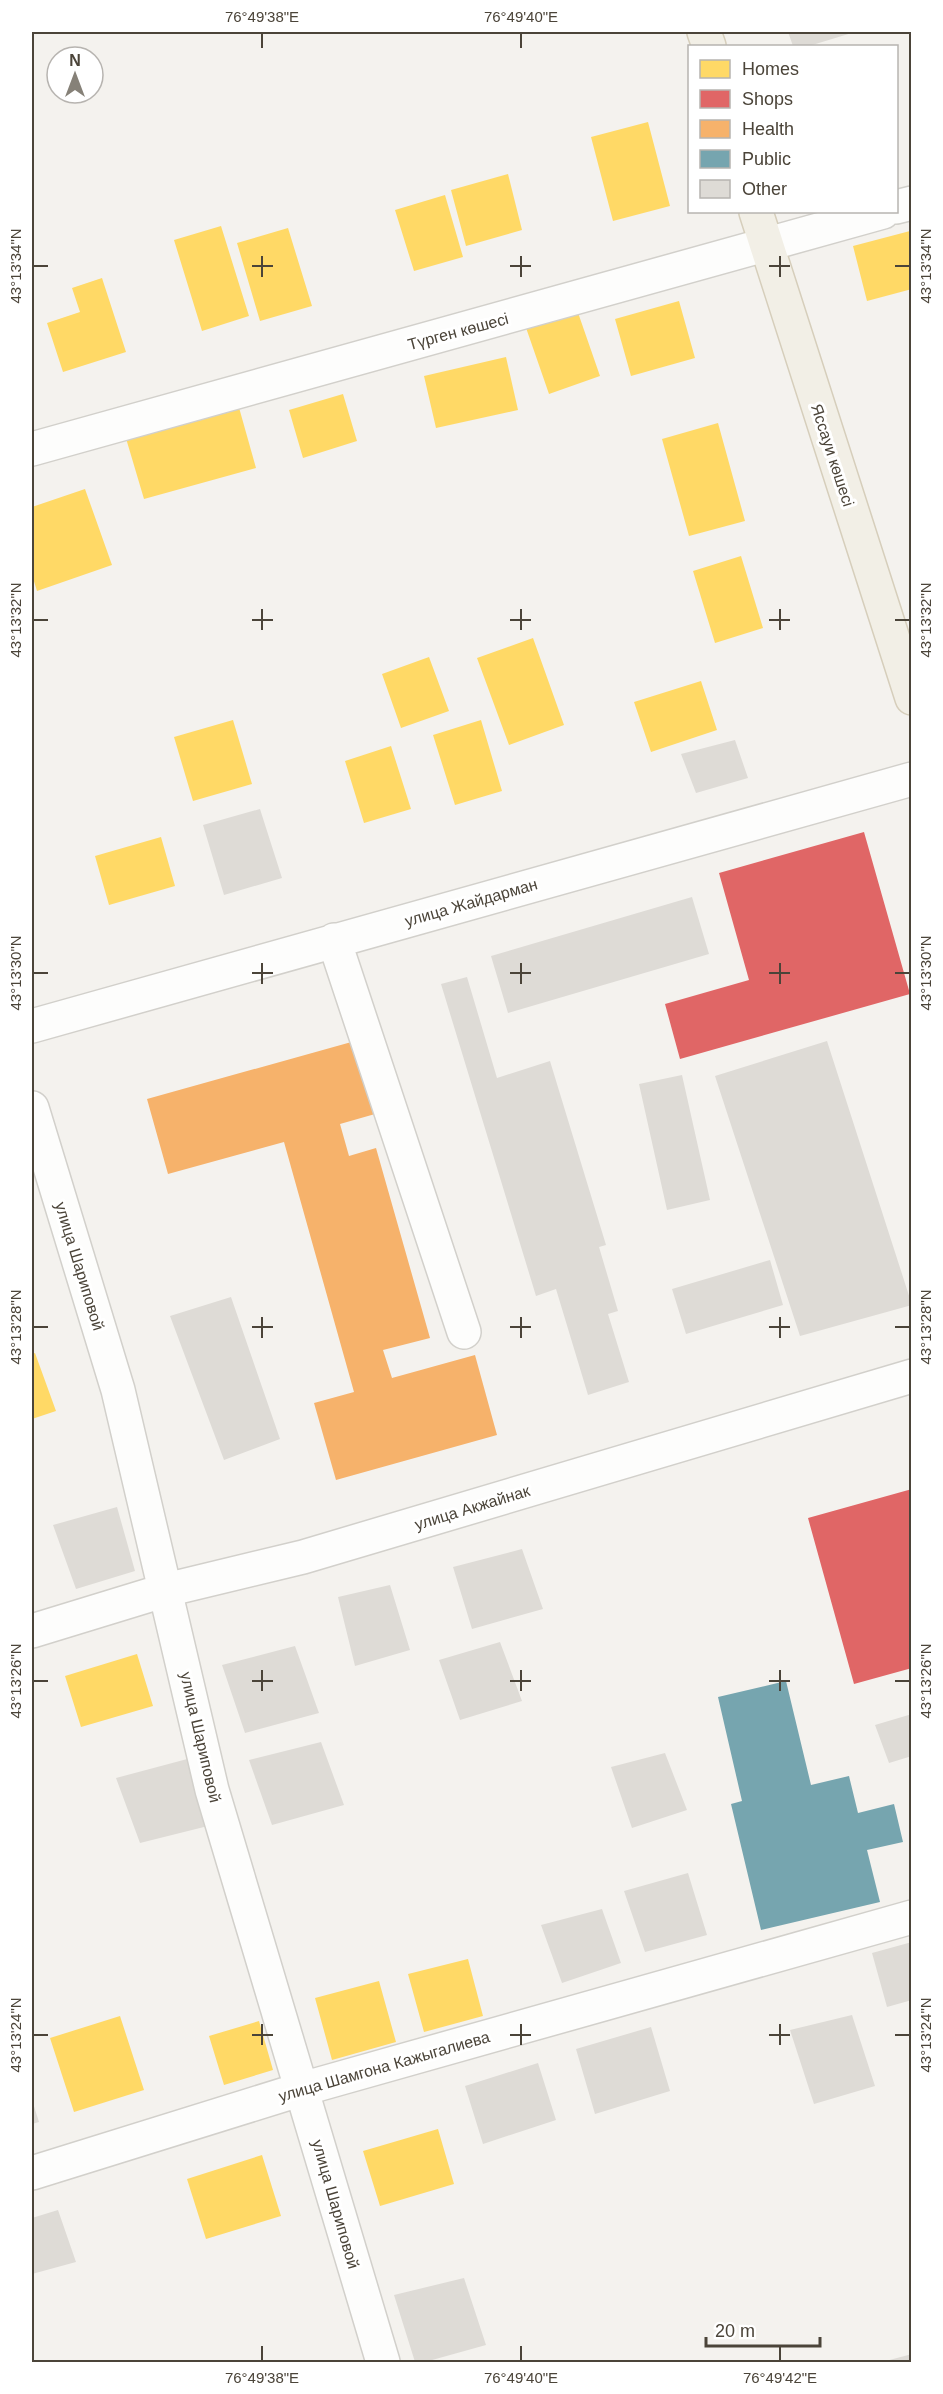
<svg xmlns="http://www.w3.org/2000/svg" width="943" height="2394" font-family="Helvetica,sans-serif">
<rect width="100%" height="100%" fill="#f4f2ee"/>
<path fill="#ffd966" d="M648 122 670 206 613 221 591 137Z
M508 174 522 230 466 246 451 190Z
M445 195 463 257 414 271 395 210Z
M221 226 249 316 202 331 174 240Z
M288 228 312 306 260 321 237 243Z
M910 231 912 289 867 301 853 246Z
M102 278 126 352 63 372 47 323 80 312 72 288Z
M679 301 695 358 631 376 615 319Z
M575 304 600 376 549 394 524 322Z
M506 357 518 410 436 428 424 376Z
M343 394 357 441 303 458 289 410Z
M238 404 256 468 144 499 125 435Z
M718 423 745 521 689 536 662 439Z
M85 489 112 565 37 591 32 575V507Z
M741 556 763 628 715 643 693 571Z
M533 638 564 725 509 745 477 658Z
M429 657 449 711 401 728 382 674Z
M701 681 717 730 651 752 634 702Z
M233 720 252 784 193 801 174 737Z
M481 720 502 791 455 805 433 735Z
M391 746 411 809 364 823 345 761Z
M161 837 175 886 109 905 95 856Z
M35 1353 56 1411 32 1419V1354Z
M137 1654 153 1706 81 1727 65 1676Z
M468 1959 483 2016 424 2032 408 1974Z
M379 1981 396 2042 332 2060 315 1998Z
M120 2016 144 2090 74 2112 50 2038Z
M259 2021 273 2070 224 2085 209 2036Z
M438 2129 454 2184 380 2206 363 2151Z
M262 2155 281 2216 206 2239 187 2179Z"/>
<path fill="#e06666" d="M864 832 910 994 680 1059 665 1004 749 980 719 873Z
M912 1489V1668L854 1684 808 1518Z"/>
<path fill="#f6b26b" d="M355 1041 375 1114 340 1124 349 1156 376 1148 430 1338 383 1350 392 1378 475 1355 497 1435 336 1480 314 1403 354 1392 284 1142 168 1174 147 1099Z"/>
<path fill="#76a5af" d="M786 1681 811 1785 849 1776 858 1813 894 1804 903 1842 867 1850 880 1902 761 1930 731 1804 742 1801 718 1697Z"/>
<path fill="#dedbd6" d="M788 32H855L809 46H793Z
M735 740 748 778 696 793 681 754Z
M260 809 282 878 224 895 203 825Z
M692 897 709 954 508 1013 491 956Z
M467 977 497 1078 550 1061 606 1245 599 1247 618 1311 608 1314 629 1382 588 1395 556 1289 536 1296 441 984Z
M827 1041 912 1305 800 1336 715 1076Z
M682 1075 710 1200 667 1210 639 1084Z
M770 1260 783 1305 686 1334 672 1289Z
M231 1297 280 1439 224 1460 170 1316Z
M117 1507 135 1571 76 1589 53 1525Z
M522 1549 543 1609 472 1629 453 1567Z
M390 1585 410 1650 355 1666 338 1597Z
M500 1642 522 1701 460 1720 439 1660Z
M295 1646 319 1713 245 1733 222 1665Z
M912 1714V1756L889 1763 875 1725Z
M321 1742 344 1805 272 1825 249 1760Z
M665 1753 687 1810 632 1828 611 1767Z
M191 1758 212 1825 140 1843 116 1778Z
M688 1873 707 1935 645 1952 624 1891Z
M602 1909 621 1963 562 1983 541 1925Z
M912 1942V2000L887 2007 872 1953Z
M852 2015 875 2086 814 2104 790 2030Z
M651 2027 670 2091 595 2114 576 2049Z
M538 2063 556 2120 483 2144 465 2086Z
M32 2100 39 2122 32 2124Z
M58 2210 76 2262 32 2274V2218Z
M464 2278 486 2345 425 2362H415L394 2295Z
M912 2354V2362H882Z"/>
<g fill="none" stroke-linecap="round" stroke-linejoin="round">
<g stroke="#d2d0cb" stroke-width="36">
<path id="minor" d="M896 207 912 203
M32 449 883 212
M334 940 464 1332
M32 1026 912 779
M32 1108 118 1390 212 1790 383 2362
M32 1631 166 1590 303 1557 912 1376
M32 2173 302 2089 912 1917"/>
</g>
<g stroke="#d6cebb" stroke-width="36">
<path id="major" d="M704 32 709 46
M756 212 912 698"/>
</g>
<use href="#minor" stroke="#fdfdfc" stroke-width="33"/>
<use href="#major" stroke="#f2efe6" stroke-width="33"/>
</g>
<path fill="none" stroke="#4b4439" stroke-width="2" d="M262 33V48M521 33V48M262 256V277M521 256V277M780 256V277M33 266H48M252 266H273M510 266H531M769 266H790M895 266H910M262 609V630M521 609V630M780 609V630M33 620H48M252 620H273M510 620H531M769 620H790M895 620H910M262 963V984M521 963V984M780 963V984M33 973H48M252 973H273M510 973H531M769 973H790M895 973H910M262 1317V1338M521 1317V1338M780 1317V1338M33 1327H48M252 1327H273M510 1327H531M769 1327H790M895 1327H910M262 1670V1691M521 1670V1691M780 1670V1691M33 1681H48M252 1681H273M510 1681H531M769 1681H790M895 1681H910M262 2024V2045M521 2024V2045M780 2024V2045M33 2035H48M252 2035H273M510 2035H531M769 2035H790M895 2035H910M262 2346V2361M521 2346V2361M780 2346V2361"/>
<g text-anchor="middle" stroke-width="6" stroke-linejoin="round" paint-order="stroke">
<g font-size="16" fill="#4b4439" stroke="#fff">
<text transform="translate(458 331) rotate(-15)" y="6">Түрген көшесі</text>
<text transform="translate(833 455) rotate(72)" y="6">Яссауи көшесі</text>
<text transform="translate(471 902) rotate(-16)" y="6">улица Жайдарман</text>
<text transform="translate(80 1266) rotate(73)" y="6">улица Шариповой</text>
<text transform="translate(472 1507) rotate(-17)" y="6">улица Акжайнак</text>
<text transform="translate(201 1737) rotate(77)" y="6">улица Шариповой</text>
<text transform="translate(384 2066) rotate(-16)" y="6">улица Шамгона Кажыгалиева</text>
<text transform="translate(336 2204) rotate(74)" y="6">улица Шариповой</text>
</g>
</g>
<rect width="943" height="2394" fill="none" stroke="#ffffff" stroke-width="66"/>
<rect x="688" y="45" width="210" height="168" fill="#ffffff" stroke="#b7b4b0" stroke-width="1.5"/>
<rect x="700" y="60" width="30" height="18" fill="#ffd966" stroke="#b7b4b0" stroke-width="1.5"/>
<text x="742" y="75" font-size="18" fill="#4b4439">Homes</text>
<rect x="700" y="90" width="30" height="18" fill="#e06666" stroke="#b7b4b0" stroke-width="1.5"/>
<text x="742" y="105" font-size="18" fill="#4b4439">Shops</text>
<rect x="700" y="120" width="30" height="18" fill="#f6b26b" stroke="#b7b4b0" stroke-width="1.5"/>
<text x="742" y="135" font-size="18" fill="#4b4439">Health</text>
<rect x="700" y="150" width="30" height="18" fill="#76a5af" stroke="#b7b4b0" stroke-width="1.5"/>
<text x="742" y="165" font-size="18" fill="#4b4439">Public</text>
<rect x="700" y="180" width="30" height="18" fill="#dedbd6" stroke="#b7b4b0" stroke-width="1.5"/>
<text x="742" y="195" font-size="18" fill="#4b4439">Other</text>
<g transform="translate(75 75)"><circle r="28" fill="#ffffff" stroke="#b7b4b0" stroke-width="1.5"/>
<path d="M0-4.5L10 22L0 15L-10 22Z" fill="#868178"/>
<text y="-9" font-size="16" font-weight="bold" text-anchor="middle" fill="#4b4439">N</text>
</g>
<path d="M706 2337v9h114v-9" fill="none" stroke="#4b4439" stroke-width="3"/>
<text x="715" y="2337" font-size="18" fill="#4b4439" stroke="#ffffff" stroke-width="4.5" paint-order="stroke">20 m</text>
<rect x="33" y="33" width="877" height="2328" fill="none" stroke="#4b4439" stroke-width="2"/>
<g font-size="15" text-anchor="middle" fill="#4b4439">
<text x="262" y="22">76°49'38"E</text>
<text x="521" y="22">76°49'40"E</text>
<text transform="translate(16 266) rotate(-90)" y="5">43°13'34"N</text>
<text transform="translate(926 266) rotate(-90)" y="5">43°13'34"N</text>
<text transform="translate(16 620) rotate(-90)" y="5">43°13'32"N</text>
<text transform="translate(926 620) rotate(-90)" y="5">43°13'32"N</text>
<text transform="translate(16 973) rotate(-90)" y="5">43°13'30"N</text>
<text transform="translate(926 973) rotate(-90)" y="5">43°13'30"N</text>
<text transform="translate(16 1327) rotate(-90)" y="5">43°13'28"N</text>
<text transform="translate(926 1327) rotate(-90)" y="5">43°13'28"N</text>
<text transform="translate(16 1681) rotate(-90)" y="5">43°13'26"N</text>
<text transform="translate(926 1681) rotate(-90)" y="5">43°13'26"N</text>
<text transform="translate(16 2035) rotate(-90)" y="5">43°13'24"N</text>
<text transform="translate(926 2035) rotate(-90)" y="5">43°13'24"N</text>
<text x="262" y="2383">76°49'38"E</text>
<text x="521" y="2383">76°49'40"E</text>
<text x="780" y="2383">76°49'42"E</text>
</g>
</svg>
